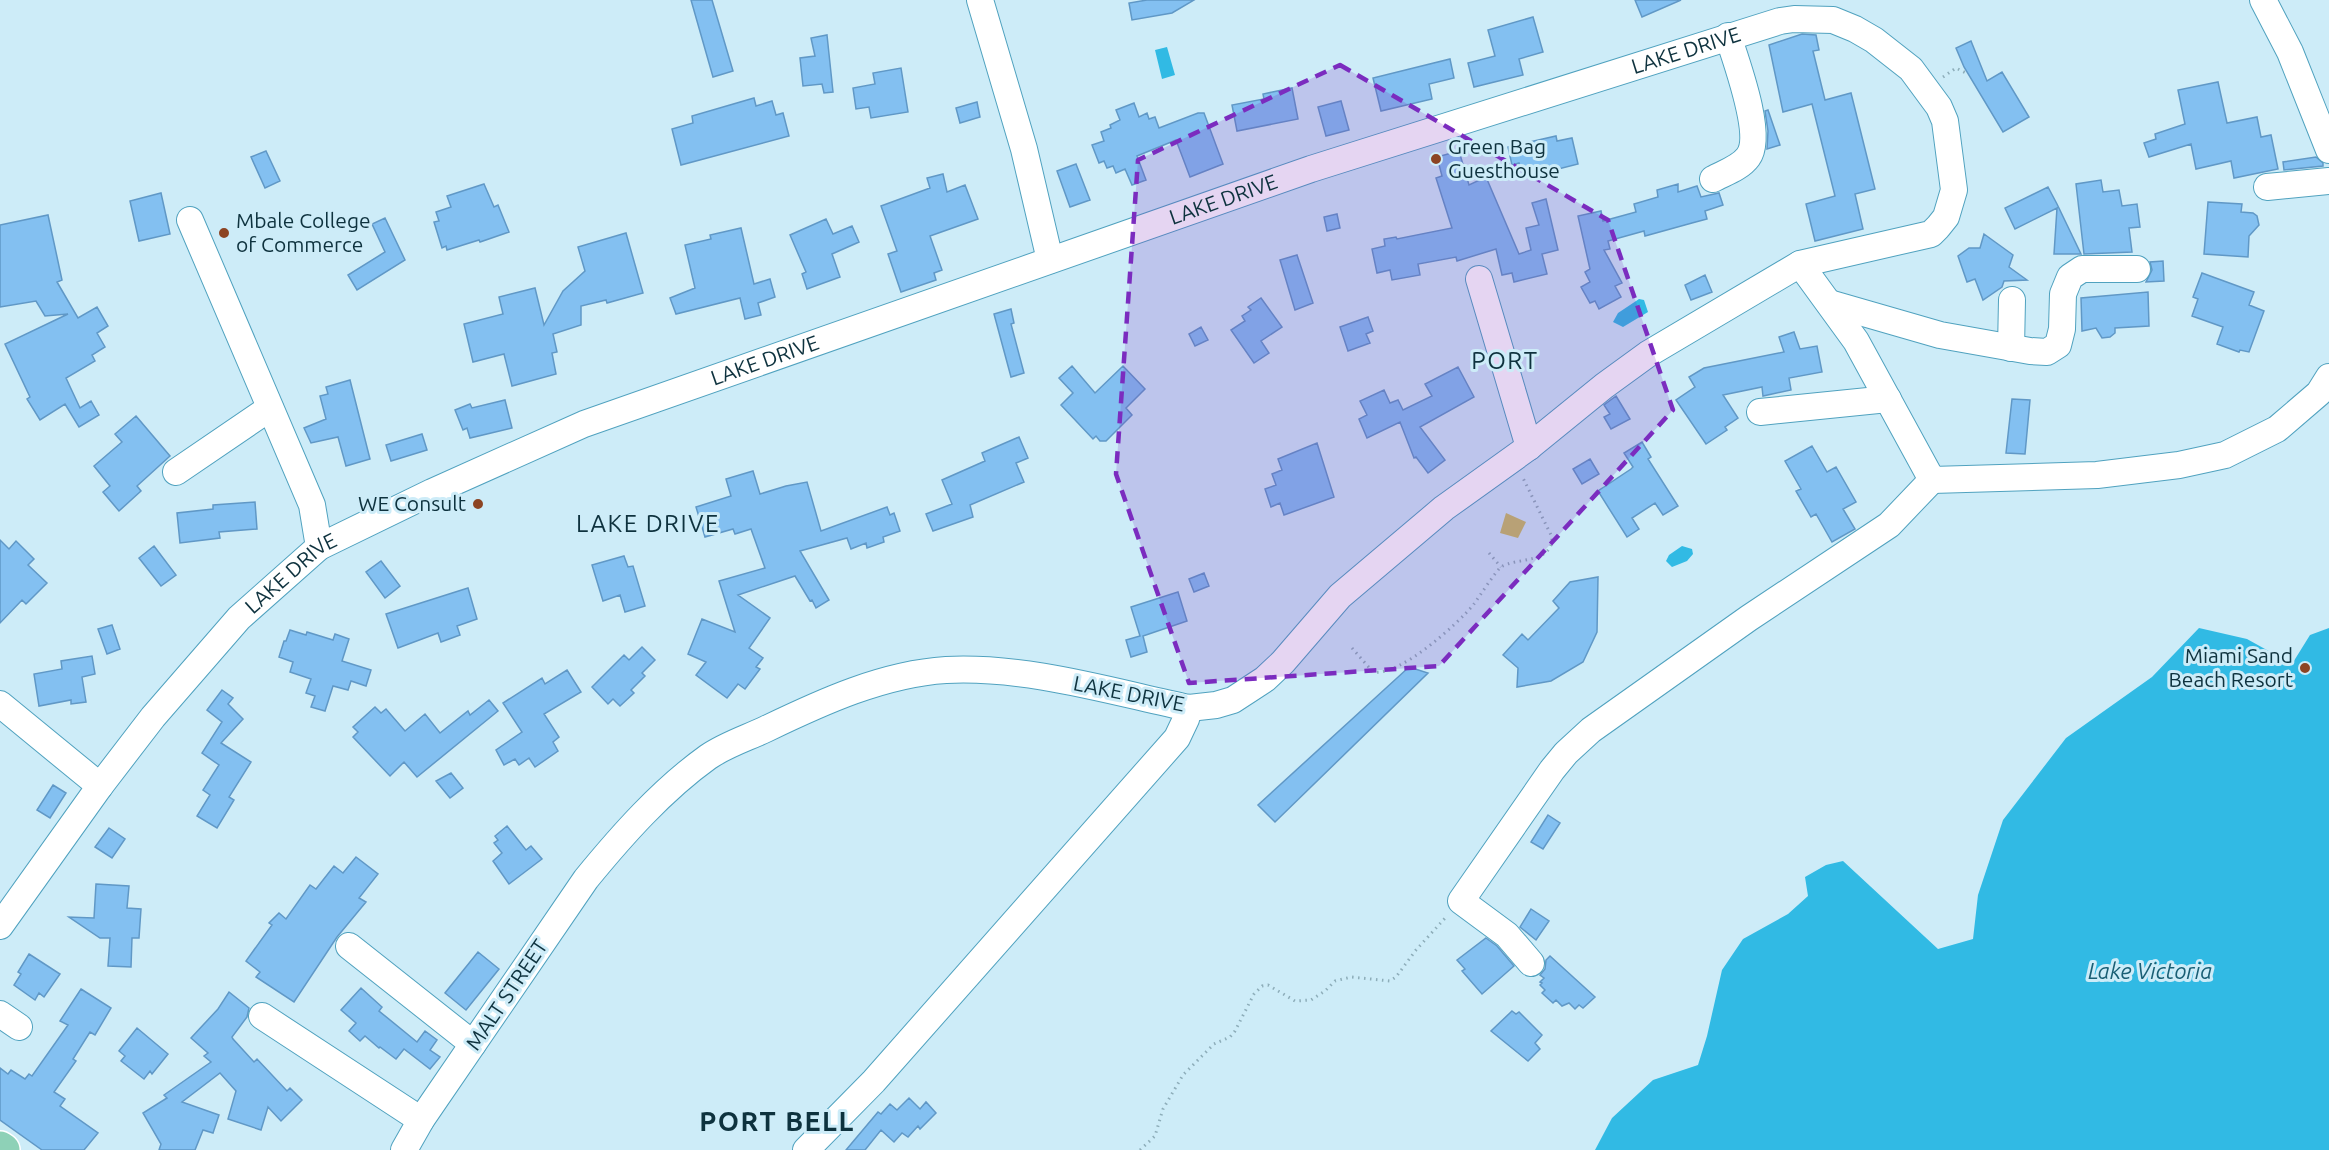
<svg xmlns="http://www.w3.org/2000/svg" width="2329" height="1150" font-family="Ubuntu,sans-serif">
<rect width="100%" height="100%" fill="#cdecf8"/>
<path fill="#c7bf64" d="M1506 513 1526 522 1518 538 1500 533Z"/>
<path fill="#31bae4" d="M1167 47 1175 75 1162 79 1155 50Z
M1639 299 1644 300 1648 312 1623 327 1613 322 1618 313Z
M1682 546 1692 549 1693 554 1687 561 1672 567 1666 561 1669 555Z
M2199 628 2247 639 2292 664 2310 635 2329 628V1150H1595L1612 1118 1653 1080 1698 1065 1707 1036 1722 970 1743 939 1788 914 1808 896 1805 877 1826 865 1843 861 1938 949 1973 939 1978 895 2003 820 2066 738 2152 677Z"/>
<path fill="#83c0f1" stroke="#6098c6" stroke-width="1.5" d="M691 0H712L733 71 713 77Z
M1147 0H1194L1172 13 1132 20 1129 3Z
M1635 0H1681L1642 17Z
M1533 17 1543 52 1519 59 1523 75 1474 87 1468 63 1495 56 1488 30Z
M1802 34 1816 35 1819 50 1813 51 1825 100 1851 93 1875 189 1855 194 1863 229 1815 241 1806 204 1835 196 1812 104 1783 112 1769 45Z
M827 35 833 92 824 93 822 84 803 86 800 58 815 56 811 38Z
M1971 41 1987 81 2002 72 2029 117 2003 132 1964 67 1956 48Z
M1450 59 1454 78 1429 84 1432 99 1381 111 1373 78Z
M901 68 908 112 871 118 869 107 856 109 853 88 875 84 873 73Z
M2218 82 2227 123 2257 117 2261 137 2271 135 2278 169 2234 178 2231 161 2196 169 2191 144 2149 157 2144 143 2156 139 2155 134 2185 124 2178 90Z
M1292 88 1298 119 1237 131 1232 105 1264 99 1263 94Z
M754 98 756 106 772 101 776 115 783 113 789 136 681 165 672 129 693 123 692 116Z
M1341 101 1349 130 1326 136 1318 107Z
M977 102 980 117 960 123 956 108Z
M1134 103 1139 117 1147 113 1149 119 1155 117 1159 128 1198 113H1204L1223 164 1190 177 1176 140 1137 156 1146 180 1132 185 1125 169 1116 173 1113 166 1107 168 1104 161 1099 163 1092 145 1104 141 1101 132 1111 128 1110 125 1120 120 1116 110Z
M1768 110 1780 145 1767 149 1768 131 1765 111Z
M1556 136 1557 141 1572 138 1578 164 1523 178 1519 163 1512 165 1508 147Z
M266 151 280 181 265 188 251 157Z
M1459 151 1469 185 1486 177 1519 254 1531 250 1526 228 1539 225 1532 203 1546 199 1558 250 1542 254 1547 274 1514 282 1512 273 1502 275 1496 249 1457 261 1456 257 1418 264 1420 275 1392 280 1390 270 1377 273 1372 249 1385 246 1384 239 1396 237 1397 239 1452 228 1436 178 1442 176 1437 157Z
M2316 157 2323 163V166L2284 170 2283 162Z
M1076 164 1090 200 1070 207 1057 171Z
M943 174 947 192 965 185 978 219 930 236 942 270 934 273 936 280 901 292 888 254 897 251 881 206 930 188 927 178Z
M2101 180 2103 192 2119 190 2122 206 2137 204 2140 227 2129 228 2132 252 2084 254 2076 184Z
M484 184 494 207 498 205 509 232 480 242 479 240 447 250 446 246 442 248 434 222 439 221 436 212 451 207 447 196Z
M1678 184V192L1697 186 1701 197 1719 193 1723 205 1705 211 1707 219 1692 223 1645 236 1644 231 1608 241 1610 249 1604 250 1622 283 1615 286 1621 297 1599 309 1595 301 1590 303 1581 287 1590 282 1585 272 1590 269 1578 216 1601 211 1603 221 1636 212 1634 204 1658 197 1657 190Z
M2048 187 2057 204 2081 254H2054L2057 208 2015 229 2005 208Z
M161 193 170 234 139 241 130 201Z
M2208 202 2242 204 2241 212 2253 213 2257 216 2259 225 2249 236 2248 257 2204 254Z
M1337 214 1340 228 1327 231 1324 217Z
M48 215 62 280 57 282 78 318 97 307 108 326 97 333 105 347 92 355 95 361 66 378 80 408 91 401 99 415 79 427 65 404 40 420 27 399 30 397 5 344 68 314 45 316 36 301 0 307V225Z
M385 218 405 260 357 290 348 275 385 252 372 224Z
M826 219 833 234 852 226 859 242 832 254 840 277 807 289 802 274 806 272 790 235Z
M741 228 754 284 770 279 775 297 758 303 761 315 745 319 740 298 676 314 670 298 695 288 685 245 711 239 710 235Z
M626 233 643 293 607 303 606 300 581 306V325L553 334 557 352 552 353 556 374 512 386 504 354 473 362 464 324 503 314 499 297 535 288 544 325 563 291 585 271 578 247Z
M1984 234 2013 255 2009 267 2027 280 2004 281 2002 287 1983 300 1975 279 1967 282 1958 256 1969 248H1980Z
M1297 255 1313 303 1295 310 1280 260Z
M2163 261 2164 281 2146 282 2152 270 2150 262Z
M2202 273 2254 292 2249 305 2264 311 2249 352 2240 350 2239 352 2217 344 2223 327 2192 316 2198 299 2193 297Z
M1705 275 1712 292 1691 300 1685 285Z
M2148 292 2149 326 2115 328V333L2110 337 2102 338 2096 328 2082 331 2081 298Z
M1261 298 1282 327 1261 341 1269 353 1254 363 1231 330 1245 321 1242 316 1251 310 1248 307Z
M1011 309 1014 323 1011 324 1024 373 1011 377 994 314Z
M1368 317 1373 331 1366 334 1370 343 1348 351 1340 327Z
M1201 327 1208 340 1195 346 1189 334Z
M1794 332 1800 349 1817 346 1822 372 1789 378 1791 390 1763 396 1762 387 1723 395 1738 418 1725 427 1727 430 1706 444 1676 400 1695 387 1689 377 1704 368 1784 352 1779 337Z
M1072 366 1095 393 1123 366 1145 389 1126 408 1132 415 1106 441H1100L1096 436 1093 439 1061 405 1073 393 1059 378Z
M1458 367 1474 397 1420 427 1445 460 1428 473 1416 457 1414 458 1400 422 1367 438 1359 419 1367 415 1360 401 1384 390 1390 403 1398 400 1403 410 1432 396 1425 384Z
M350 380 370 459 346 466 338 437 311 443 304 428 326 419 320 396 328 394 326 387Z
M1616 396 1630 419 1611 429 1604 417 1610 414 1604 405Z
M2012 399 2030 400 2025 454 2006 453Z
M505 400 512 428 470 438 467 428 463 430 455 410 470 404 472 408Z
M136 416 170 456 137 486 141 491 119 511 103 492 110 486 94 466 122 442 115 434Z
M422 434 427 450 391 461 386 445Z
M1019 437 1028 458 1016 463 1024 482 970 505 973 517 933 531 926 514 952 504 942 480 985 461 982 453Z
M1642 442 1651 457 1648 459 1678 506 1663 515 1655 503 1632 518 1639 529 1627 537 1598 491 1631 469 1633 467 1624 453Z
M1317 443 1334 497 1284 515 1280 503 1271 507 1265 489 1276 485 1272 474 1282 470 1278 459Z
M1812 446 1827 472 1836 467 1856 502 1843 509 1855 529 1832 542 1816 514 1811 517 1796 491 1801 489 1785 461Z
M1590 459 1599 474 1582 484 1573 469Z
M753 471 760 494 786 486 807 482 821 531 887 507 890 515 894 513 900 531 883 537 884 542 867 548 866 543 851 549 847 538 800 551 829 600 816 608 812 600 810 601 795 576 738 595 770 618 749 648 763 658 756 667 760 669 745 689 738 684 727 698 696 675 706 662 688 654 702 619 735 632 719 581 765 568 751 529 735 534 733 529 705 537 696 507 731 496 726 479Z
M255 502 257 529 219 532 220 538 180 543 177 513 213 509V505Z
M0 540 9 549 16 541 34 559 28 565 47 583 26 604 22 600 0 623Z
M154 546 176 575 161 586 139 558Z
M624 556 628 567 633 566 645 606 625 612 620 595 603 601 592 565Z
M381 561 400 586 385 598 366 572Z
M1204 573 1209 586 1194 592 1189 579Z
M1598 577 1597 632 1583 662 1551 681 1517 687 1518 668 1503 655 1522 634 1528 640 1559 608 1553 601 1570 582Z
M468 588 477 619 457 626 460 635 441 642 438 633 398 648 386 614Z
M1178 592 1187 621 1143 636 1147 652 1131 657 1126 640 1140 636 1131 607Z
M112 625 120 649 107 654 98 629Z
M290 630 306 635 307 632 333 640 335 634 349 639 342 661 371 670 366 686 351 681 348 690 333 686 325 711 311 707 315 696 306 693 311 679 290 672 293 662 279 657 284 641H286Z
M642 647 655 660 642 673 645 676 631 690 634 693 620 706 613 699 608 704 592 687 624 655 629 660Z
M92 656 95 674 82 677 86 702 71 704V700L39 706 34 674 62 669 61 661Z
M1409 667 1428 673 1275 822 1258 805Z
M567 670 581 692 544 714 559 737 553 742 558 751 535 767 529 758 519 765 515 759 504 765 496 750 522 732 503 703 542 678 545 684Z
M222 690 233 698 228 704 243 719 221 743 251 762 229 797 234 800 217 828 197 816 210 795 203 790 219 765 202 753 222 722 207 710Z
M489 700 498 711 417 777 404 762 390 776 353 737 358 732 353 727 375 707 381 713 386 709 405 731 425 714 440 733 468 711 470 715Z
M451 773 463 788 450 798 436 781Z
M53 785 66 793 50 818 37 810Z
M1548 815 1560 823 1543 849 1531 842Z
M507 826 526 850 531 846 542 859 509 884 493 861 502 853 494 843 498 840 495 836Z
M109 828 125 839 112 858 95 847Z
M356 857 378 874 359 898 366 902 337 937 294 1002 256 977 260 972 246 961 272 925 269 923 279 913 286 919 310 885 316 889 334 866 343 873Z
M96 884 129 886 127 908 141 909 139 938H132L131 967 108 966 110 938H100L69 917 94 918Z
M1531 909 1549 921 1536 940 1520 927Z
M1486 938 1497 946 1514 966 1482 994 1462 971 1465 969 1457 960Z
M478 952 499 969 466 1010 445 993Z
M29 954 60 974 44 997 39 993 35 1000 14 985 21 974 18 972Z
M1550 956 1595 997 1583 1008 1579 1005 1575 1009 1569 1003 1562 1006 1556 1000 1553 1003 1542 993 1545 990 1540 985 1542 983 1540 982 1544 978 1540 975 1545 969 1546 960Z
M361 988 382 1007 379 1011 417 1042 425 1031 437 1040 430 1050 440 1057 430 1069 404 1049 396 1059 380 1047 379 1048 365 1036 360 1041 349 1031 356 1023 341 1010Z
M81 989 111 1008 95 1035 90 1032 73 1059 76 1061 54 1092 65 1099 60 1106 98 1133 84 1150H42L0 1120V1068L8 1074 11 1070 25 1079 29 1074 32 1076 68 1025 60 1021Z
M229 992 249 1008 247 1017 232 1037 233 1039 254 1062 257 1059 287 1091 290 1088 302 1100 281 1121 268 1107 261 1130 228 1119 236 1091 220 1073 182 1102 219 1115 213 1133 203 1130 195 1150H159L161 1144 143 1113 167 1098 164 1095 211 1062 204 1056 208 1053 191 1038 218 1009Z
M1512 1011 1516 1014 1519 1012 1542 1035 1535 1043 1540 1049 1528 1061 1491 1031Z
M137 1028 168 1054 152 1074 150 1071 144 1079 121 1061 125 1056 119 1051Z
M909 1098 920 1109 926 1102 936 1113 920 1129 918 1126 908 1137 902 1133 894 1142 881 1130 865 1150H846L878 1112 881 1114 890 1104 897 1110Z"/>
<g fill="none" stroke-linecap="round" stroke-linejoin="round">
<g stroke="#50a2bf" stroke-width="28">
<g id="minor">
<path d="M980 0 1024 149 1050 260"/>
<path d="M2263 0 2290 52 2329 150"/>
<path d="M1713 179C1724 173 1740 168 1748 157 1764 136 1736 61 1728 36"/>
<path d="M2267 187 2329 181"/>
<path d="M190 220 312 505 319 547"/>
<path d="M1800 264 1856 341 1932 480 2097 475 2179 465 2225 455 2277 429 2319 393 2329 377"/>
<path d="M1479 279 1529 447"/>
<path d="M1829 303 1940 335 2030 351 2047 352 2058 345 2062 329 2063 294 2070 277 2082 269H2137"/>
<path d="M2011 348 2012 300"/>
<path d="M1760 412 1888 399"/>
<path d="M176 472 270 408"/>
<path d="M0 704 100 786"/>
<path id="s1" d="M0 926 100 786 153 717 239 618 319 547 432 492 584 424 1311 169 1780 21 1794 19 1833 20 1855 29 1874 40 1911 69 1939 107 1945 121 1954 190 1946 217 1938 227 1931 234 1800 264 1648 354 1604 386 1529 447 1444 508 1340 596 1283 662 1265 679 1233 700 1216 705 1189 708C1109 691 1028 666 946 670 883 674 822 702 766 729 747 738 725 745 708 757 662 790 622 835 586 879L421 1120 404 1150"/>
<path d="M349 946 473 1044"/>
<path d="M1531 963 1507 935 1461 901 1552 770 1566 753 1591 730 1749 618 1889 525 1932 480"/>
<path d="M0 1014 19 1027"/>
<path d="M262 1016 421 1120"/>
<path d="M806 1150 874 1081 1177 738 1186 719 1189 708"/>
</g>
</g>
<g stroke="#fff" stroke-width="36">
<path id="major" d="M0 1148 3 1150"/>
</g>
<path stroke="#8dadb9" stroke-width="3" stroke-dasharray="1.5 4.5" stroke-linecap="butt" d="M1943 77 1956 68 1968 74
M1489 553 1501 567
M1352 648 1373 672C1399 677 1458 624 1474 604 1479 597 1496 571 1501 567 1517 557 1553 564 1552 537L1523 478
M1140 1150 1155 1136 1163 1109 1183 1075 1214 1044 1230 1037 1235 1031 1254 994 1262 986 1268 985 1295 1001 1311 1000 1325 991 1335 981 1351 977 1390 981 1396 977 1416 950 1447 916"/>
<use href="#minor" stroke="#fff" stroke-width="26"/>
<use href="#major" stroke="#8ed1b7" stroke-width="33"/>
</g>
<path fill="#7b2cbf" fill-opacity="0.2" stroke="#7b2cbf" stroke-width="4.5" stroke-dasharray="12 8" stroke-linejoin="round" d="M1340 65 1608 220 1673 410 1439 666 1189 683 1116 474 1138 160Z"/>
<g fill="#8c4423" stroke="#cdecf8" stroke-width="2">
<circle cx="1436" cy="159" r="6"/>
<circle cx="224" cy="233" r="6"/>
<circle cx="478" cy="504" r="6"/>
<circle cx="2305" cy="668" r="6"/>
</g>
<g text-anchor="middle" stroke-width="6" stroke-linejoin="round" paint-order="stroke">
<g font-size="21" fill="#0e323e" stroke="#cdecf8">
<text dy="7" stroke="none"><textPath href="#s1" startOffset="1953">LAKE DRIVE</textPath></text>
<text dy="7" stroke="none"><textPath href="#s1" startOffset="1467">LAKE DRIVE</textPath></text>
<text dy="7" stroke="none"><textPath href="#s1" startOffset="981">LAKE DRIVE</textPath></text>
<text dy="7" stroke="none"><textPath href="#s1" startOffset="459">LAKE DRIVE</textPath></text>
<text transform="translate(1129 694) rotate(11)" y="7">LAKE DRIVE</text>
<text transform="translate(507 995) rotate(-56)" y="7">MALT STREET</text>
</g>
<g font-size="21" fill="#0e323e" stroke="#cdecf8" text-anchor="start">
<text x="1448" y="154">Green Bag<tspan x="1448" dy="24">Guesthouse</tspan></text>
<text x="236" y="228">Mbale College<tspan x="236" dy="24">of Commerce</tspan></text>
<text x="466" y="511" text-anchor="end">WE Consult</text>
<text x="2293" y="663" text-anchor="end">Miami Sand<tspan x="2293" dy="24">Beach Resort</tspan></text>
</g>
<g font-size="22" font-style="italic" fill="#195f75" stroke="#cdecf8">
<text x="2150" y="979">Lake Victoria</text>
</g>
<g font-size="24" letter-spacing="1.5" fill="#0e323e" stroke="#cdecf8">
<text x="1505" y="369">PORT</text>
<text x="648" y="532">LAKE DRIVE</text>
</g>
<g font-size="27" font-weight="bold" letter-spacing="1.5" fill="#0e323e" stroke="#cdecf8">
<text x="777" y="1131">PORT BELL</text>
</g>
</g>
</svg>
